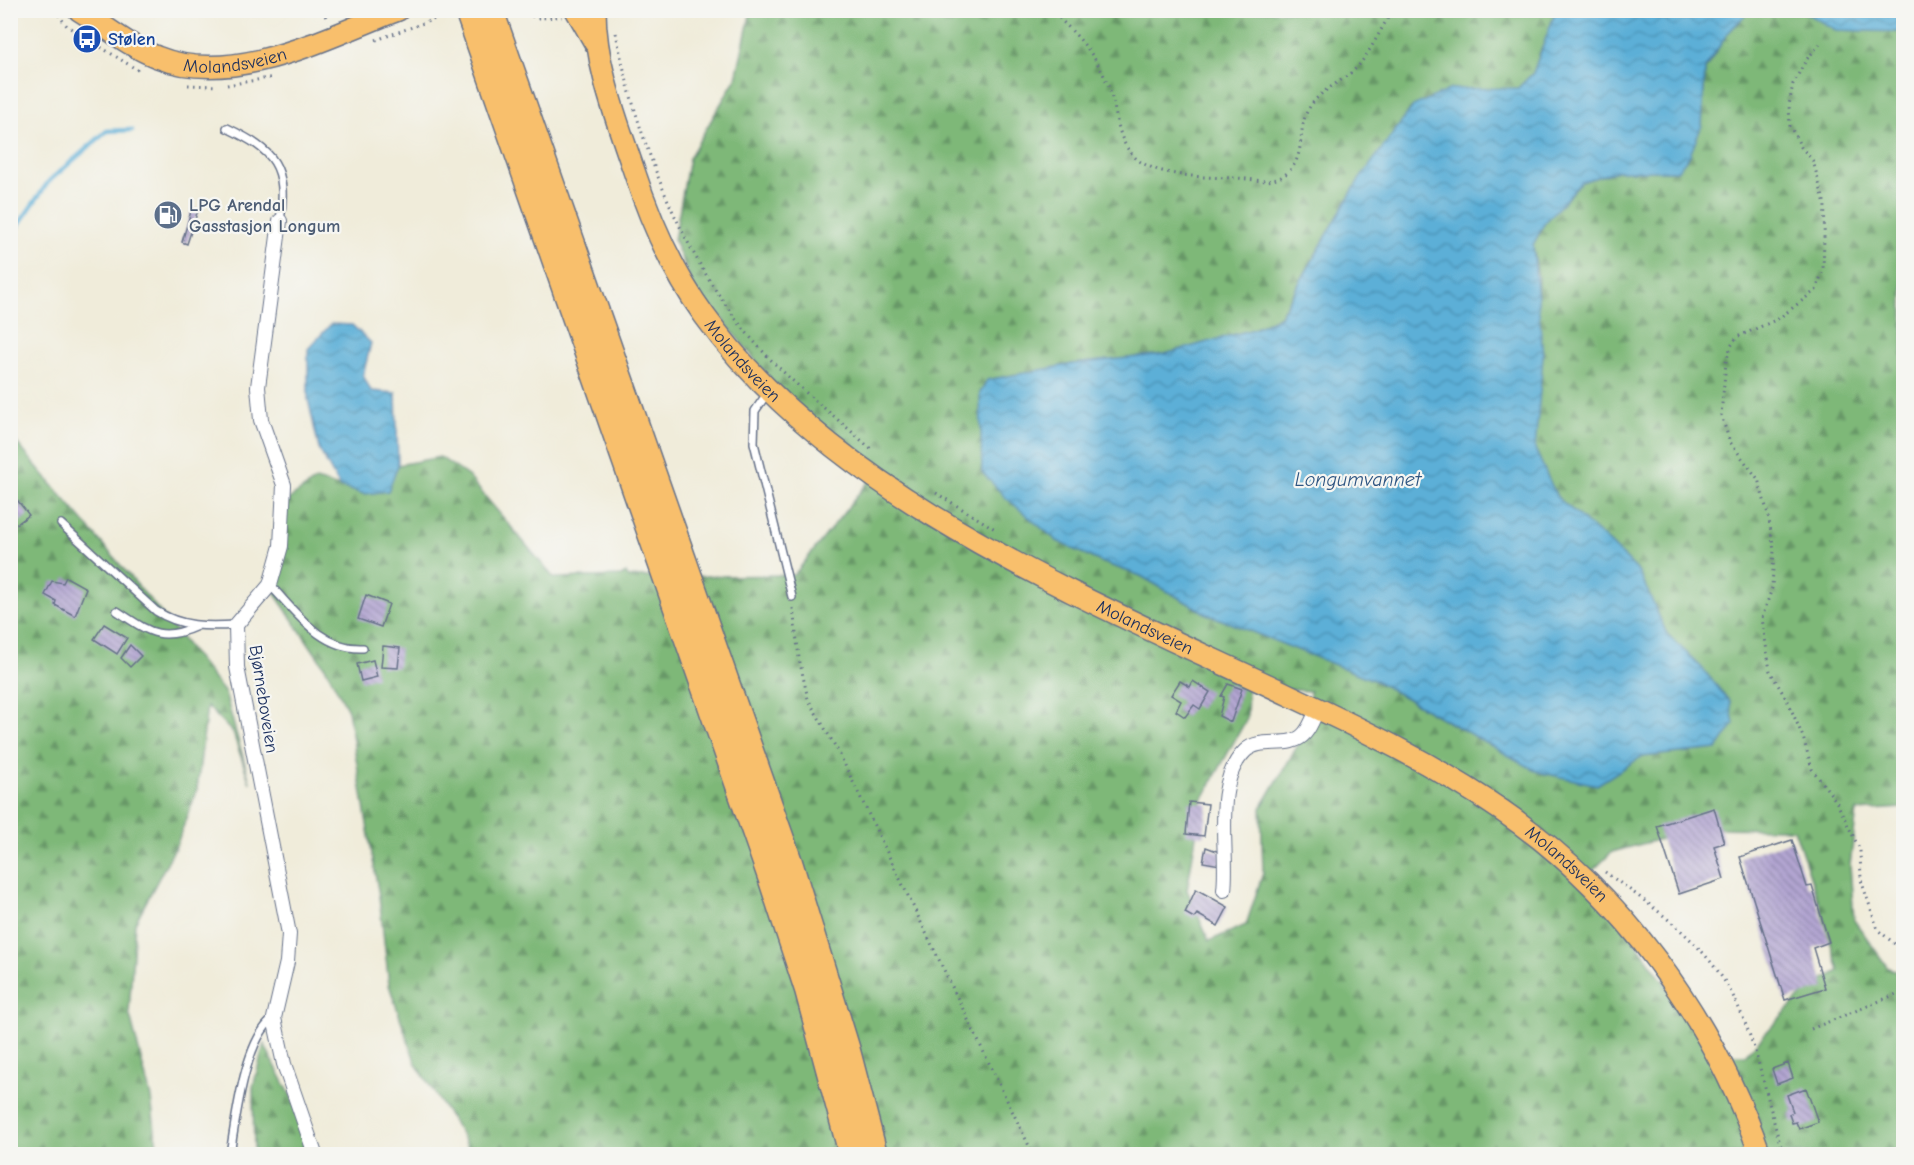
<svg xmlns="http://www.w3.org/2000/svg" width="1914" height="1165" font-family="'Comic Neue',sans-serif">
<defs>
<pattern id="forest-firs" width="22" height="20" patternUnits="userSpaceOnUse" patternTransform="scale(1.5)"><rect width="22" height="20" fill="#7eb878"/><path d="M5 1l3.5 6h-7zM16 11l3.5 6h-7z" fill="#669666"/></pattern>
<pattern id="water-waves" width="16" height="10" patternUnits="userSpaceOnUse" patternTransform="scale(1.5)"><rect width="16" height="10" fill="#5bafd7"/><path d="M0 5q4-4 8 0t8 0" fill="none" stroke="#4a8fb2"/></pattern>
<pattern id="building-back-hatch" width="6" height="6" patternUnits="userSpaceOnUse" patternTransform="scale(1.5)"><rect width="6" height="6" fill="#b2a5d1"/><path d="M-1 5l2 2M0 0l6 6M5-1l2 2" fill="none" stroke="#9087ad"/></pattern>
</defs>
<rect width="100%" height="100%" fill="#f6f6f2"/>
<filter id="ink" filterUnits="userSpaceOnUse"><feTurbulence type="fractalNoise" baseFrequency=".0167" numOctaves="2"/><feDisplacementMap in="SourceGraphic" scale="12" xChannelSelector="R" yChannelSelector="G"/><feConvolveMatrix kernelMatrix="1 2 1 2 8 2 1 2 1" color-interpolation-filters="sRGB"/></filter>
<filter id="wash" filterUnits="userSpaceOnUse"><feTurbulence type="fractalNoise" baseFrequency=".008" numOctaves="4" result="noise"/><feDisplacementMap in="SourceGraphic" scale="24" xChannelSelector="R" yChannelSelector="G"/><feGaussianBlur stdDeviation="1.35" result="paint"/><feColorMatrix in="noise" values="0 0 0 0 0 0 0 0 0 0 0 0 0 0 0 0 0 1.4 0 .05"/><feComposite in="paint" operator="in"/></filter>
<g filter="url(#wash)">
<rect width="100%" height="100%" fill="#f0ecda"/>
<path fill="url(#forest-firs)" stroke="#4c746b" stroke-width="1.5" fill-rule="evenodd" d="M751 11H1556L1533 73 1518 88 1489 90 1357 183 1280 316 1254 329 1165 354 1073 364 987 380 1057 541 1101 562 1141 576 1207 614 1376 681 1455 726 1597 785 1640 757 1716 749 1730 702 1701 667 1667 634 1639 572 1610 543 1557 497 1535 449 1538 277 1533 245 1544 224 1581 182 1617 171H1677L1702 125 1705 70 1727 34 1749 11H1802L1836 30 1903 32V808L1857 811 1850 865 1854 920 1888 968 1903 972V1154H471L464 1139 416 1064 389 985 379 896 348 710 326 669 275 594 282 504 316 480 364 494 388 491 398 465 440 457 468 476 554 578 621 576 626 573 628 577 794 575 873 476 777 387 714 309 699 302 674 240 689 158 736 78ZM1248 683 1265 688 1310 691 1308 728 1261 808 1263 873 1246 925 1209 941 1187 890 1202 800 1247 718ZM1702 828 1794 829 1820 905 1839 971 1808 988 1745 1055H1715L1588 875 1612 852Z
M10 435 167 620 225 693 250 783 233 733 207 706 197 789 177 844 135 923 129 1012 151 1098 158 1154H11Z
M264 1044 321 1154H254L253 1087Z"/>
<path fill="url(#water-waves)" stroke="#3b6f9a" stroke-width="1.5" d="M1556 10 1749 11 1727 34 1705 69 1702 125 1690 155 1677 171H1617L1581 182 1544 224 1533 245 1543 356 1535 449 1557 497 1610 543 1639 572 1667 634 1701 667 1730 702 1734 724 1717 749 1641 757 1597 785 1538 772 1376 681 1207 614 1141 576 1101 562 1057 541 1005 497 982 472 980 393 987 380 1073 364 1165 354 1254 329 1280 317 1357 183 1413 106 1451 89 1518 88 1533 73Z
M1802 11H1903V32L1836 30Z
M331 324 352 325 371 343 363 375 371 391 396 393 398 465 388 491 364 494 340 487 319 449 308 399V349Z"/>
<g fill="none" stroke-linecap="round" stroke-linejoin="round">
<path stroke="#5bafd7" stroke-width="4.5" d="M10 237 49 181 107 131 132 130"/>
</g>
<g id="blocks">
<path fill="url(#building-back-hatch)" d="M192 208 198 210 187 244 182 242Z
M10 491 29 515 14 526 10 521Z
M66 577 86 588 75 616 55 605 56 601 45 595 52 581 63 583Z
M366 595 389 604 381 627 358 619Z
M104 624 127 638 117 654 94 639Z
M130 645 141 656 130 667 121 658Z
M383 646 400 648 398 668 381 667Z
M373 660 377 677 361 681 357 664Z
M1180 681 1190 687 1193 681 1210 692 1200 709 1194 705 1185 717 1176 711 1181 701 1171 695Z
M1228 684 1242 689 1231 722 1219 716 1224 697 1221 696Z
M1189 802 1208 804 1204 836 1186 834Z
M1714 808 1724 843 1714 846 1724 879 1679 894 1657 826Z
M1792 840 1807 887 1812 886 1829 942 1813 948 1825 988 1785 1000 1740 857Z
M1206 847 1222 853 1220 865 1203 862Z
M1196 889 1228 907 1218 926 1197 914 1194 918 1185 913Z
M1788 1063 1793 1078 1777 1084 1772 1069Z
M1806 1088 1818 1122 1799 1129 1796 1122 1792 1123 1789 1114 1793 1112 1787 1095Z"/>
</g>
</g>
<g filter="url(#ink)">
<use href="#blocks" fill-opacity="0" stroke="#667189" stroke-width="1.5"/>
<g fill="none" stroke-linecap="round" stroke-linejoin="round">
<g stroke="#667189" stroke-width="10">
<path id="lane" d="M227 128C275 151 288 166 280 221
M768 392 755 411 754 443 792 597
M61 524 156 611C181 627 207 627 236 625
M270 585C296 612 321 650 363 648
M117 611C148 631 160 643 197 626
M230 1154C236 1119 244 1040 274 1018"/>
</g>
<g stroke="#667189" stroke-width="16">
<path id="street" d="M280 221 258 387 261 420 284 485 281 546 270 585 236 625 237 667 289 934 287 962 274 1018 284 1064 315 1154
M1224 890C1229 850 1212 783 1245 751 1261 735 1290 751 1305 733 1311 726 1314 716 1318 708"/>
</g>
<g stroke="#667189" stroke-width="24">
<g id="primary">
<path id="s1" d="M79 10C105 26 128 46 157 57 233 88 327 37 398 10"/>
<path d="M576 10 595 43"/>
<path id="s2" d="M595 10C595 64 616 118 633 168 650 220 672 271 704 315 836 499 1090 600 1289 695 1362 729 1434 764 1501 810 1621 892 1712 1017 1760 1154"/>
</g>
</g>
<g stroke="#667189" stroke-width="27">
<path id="highway" d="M467 10 771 880 807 990 851 1154
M491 10 790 862 847 1047 875 1154"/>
</g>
<path stroke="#667189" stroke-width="3" stroke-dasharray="1.5 4.5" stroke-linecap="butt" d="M55 10 67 26 139 71
M323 10 327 20
M515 10 537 18 562 17
M1050 10C1078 35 1102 60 1112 98 1117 116 1118 138 1131 153 1150 178 1206 177 1234 178 1254 178 1270 187 1287 173 1305 158 1298 133 1306 114 1317 89 1342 84 1359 65 1372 49 1381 28 1393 10
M616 33C637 141 684 262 757 345 792 384 833 414 871 449
M376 40 449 14
M1820 44 1806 60 1793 84 1789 105 1790 126 1801 147 1813 161 1825 205 1823 270 1816 290 1778 319 1737 337 1731 346 1726 362 1721 415 1730 442 1758 479 1768 514 1774 550 1772 588 1762 618 1770 671 1788 702 1803 737 1812 769 1836 801 1860 850 1861 880 1878 930 1896 945 1904 960
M188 85 218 86
M227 85 274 77
M936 493 995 529
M793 608 799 658 808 699 839 753 1033 1154
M1605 872C1652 906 1704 941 1732 994 1758 1043 1767 1102 1783 1154
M1811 1029 1904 991"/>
<use href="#lane" stroke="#fff" stroke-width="7"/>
<use href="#street" stroke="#fff" stroke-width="14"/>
<use href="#primary" stroke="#f8bf6c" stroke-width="21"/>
<use href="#highway" stroke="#f8bf6c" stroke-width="24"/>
</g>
</g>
<defs>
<g id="bus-disc" transform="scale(1.5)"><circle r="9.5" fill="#1a4fb4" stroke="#f6f6f2"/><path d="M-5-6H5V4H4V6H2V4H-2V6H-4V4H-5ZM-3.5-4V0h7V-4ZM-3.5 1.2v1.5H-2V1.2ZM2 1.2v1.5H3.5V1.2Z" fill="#fff"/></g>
<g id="fuel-disc" transform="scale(1.5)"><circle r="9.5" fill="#5c6f8a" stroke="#f6f6f2"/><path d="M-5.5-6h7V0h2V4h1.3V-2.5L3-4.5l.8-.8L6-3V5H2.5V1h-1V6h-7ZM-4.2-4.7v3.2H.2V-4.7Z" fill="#fff"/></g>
</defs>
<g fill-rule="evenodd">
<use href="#bus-disc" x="87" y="39"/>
<use href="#fuel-disc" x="168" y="215"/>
</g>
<g text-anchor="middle" stroke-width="4.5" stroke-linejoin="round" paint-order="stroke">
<g font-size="18" font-weight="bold" fill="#164399" stroke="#f6f6f2" text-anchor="start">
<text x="108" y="45">Stølen</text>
</g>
<g font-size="18" fill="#1b2f5e" stroke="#f6f6f2">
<text dy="6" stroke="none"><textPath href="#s1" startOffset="171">Molandsveien</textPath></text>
<text dy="6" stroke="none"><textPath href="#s2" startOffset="387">Molandsveien</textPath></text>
<text dy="6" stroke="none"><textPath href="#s2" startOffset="873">Molandsveien</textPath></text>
<text transform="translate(264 699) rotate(81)" y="6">Bjørneboveien</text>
<text dy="6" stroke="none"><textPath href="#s2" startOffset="1359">Molandsveien</textPath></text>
</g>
<g font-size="18" font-weight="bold" fill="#4e5e75" stroke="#f6f6f2" text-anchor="start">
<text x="189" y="211">LPG Arendal<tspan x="189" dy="21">Gasstasjon Longum</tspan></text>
</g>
<g font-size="20" font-style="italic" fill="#2e5582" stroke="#f6f6f2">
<text x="1358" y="486">Longumvannet</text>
</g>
</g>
<rect width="1914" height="1165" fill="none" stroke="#f6f6f2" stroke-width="36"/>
</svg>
